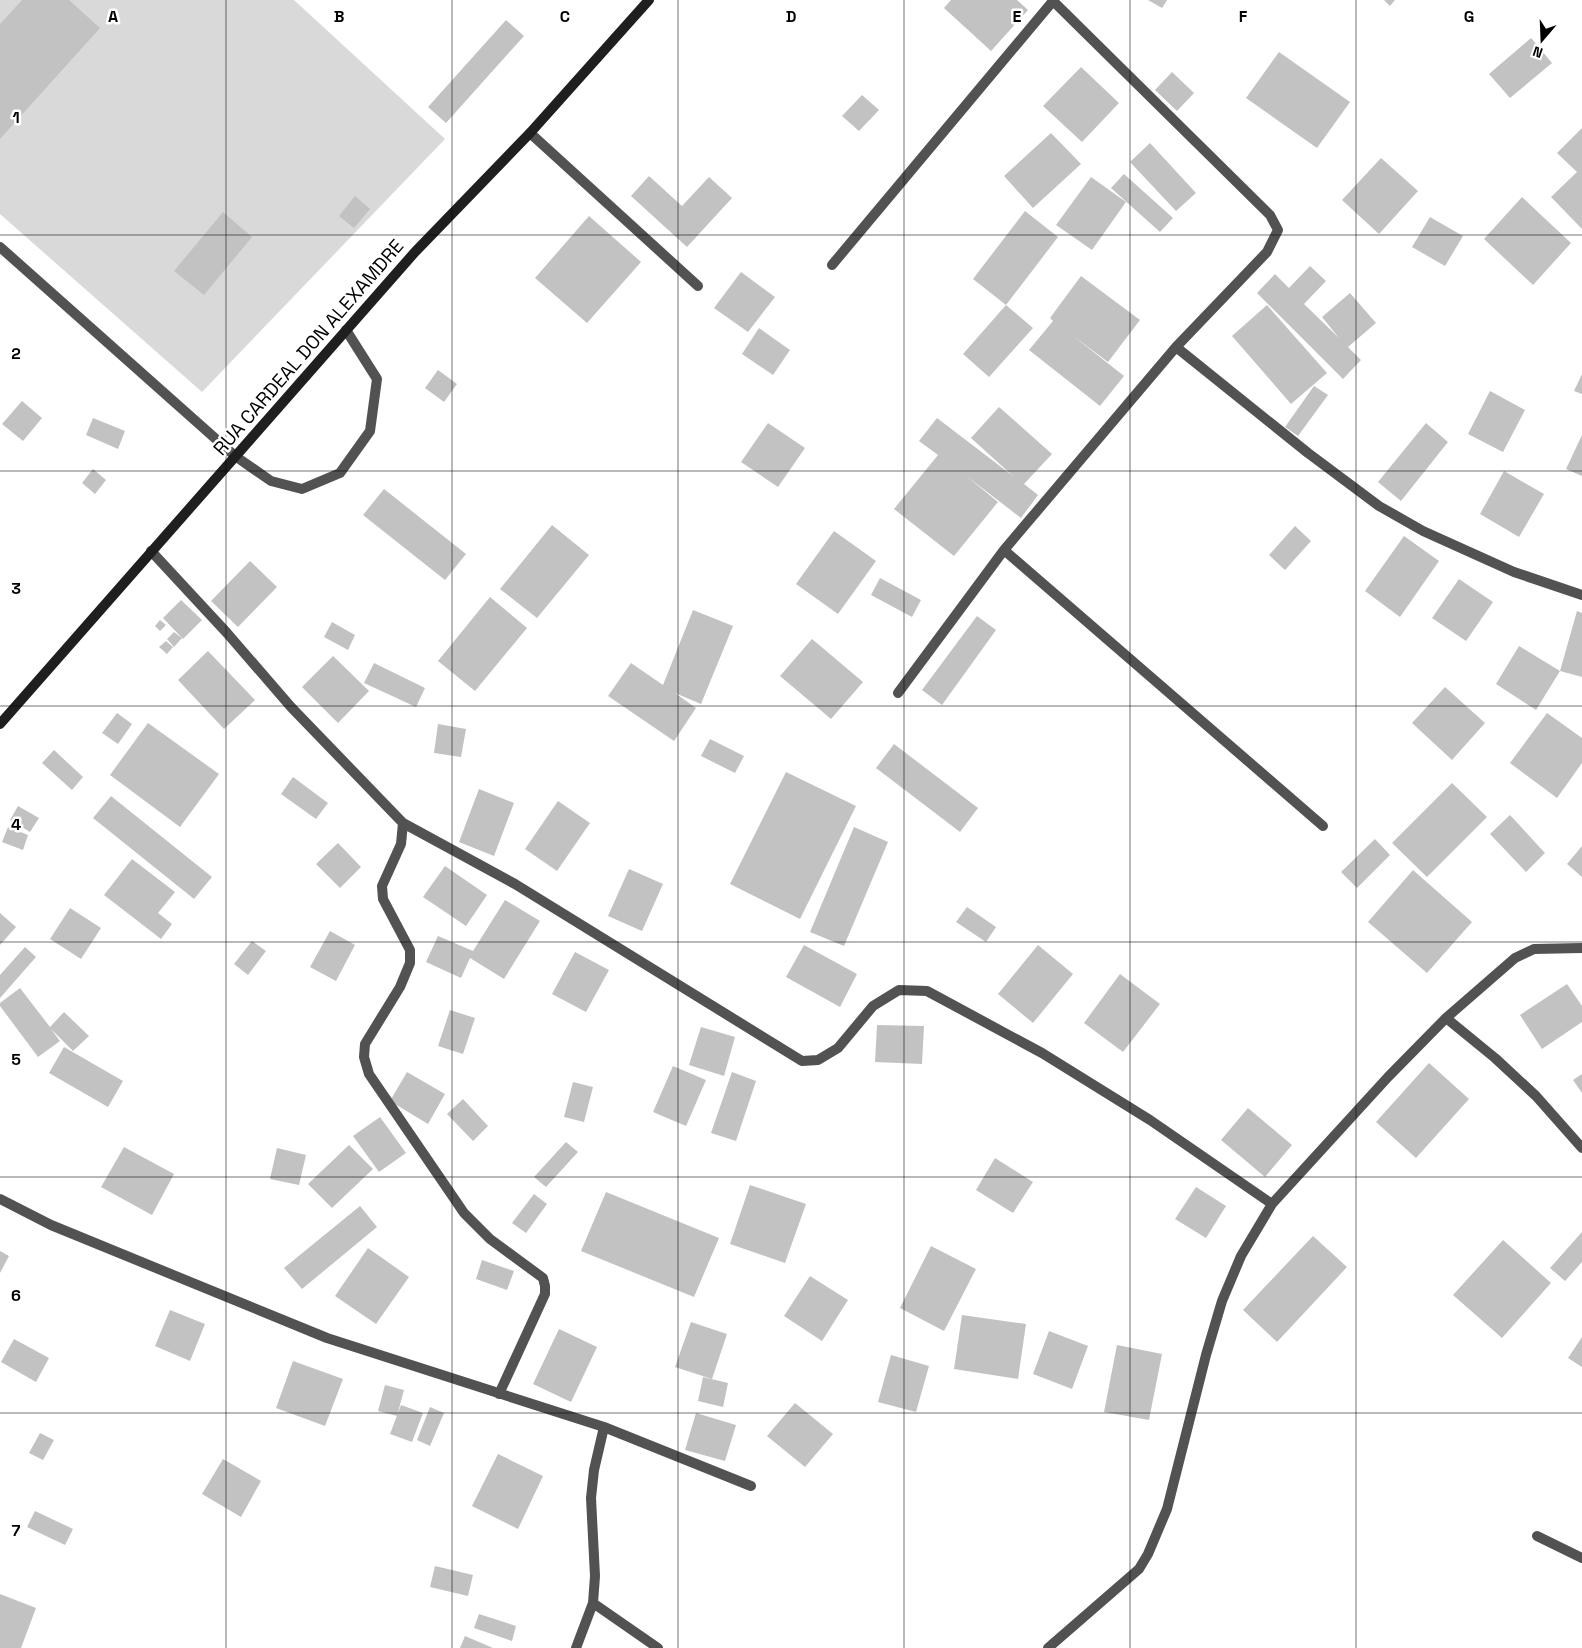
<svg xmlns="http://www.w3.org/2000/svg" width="1582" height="1648" font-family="'Space Grotesk',sans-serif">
<rect width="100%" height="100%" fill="#fff"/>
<path fill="#d9d9d9" d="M0 0H294L445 139 202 392 0 214Z"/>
<path fill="#c2c2c2" d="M22 0H69L100 28 0 139V24Z
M951 0H1017L1028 10 991 51 944 8Z
M1148 0H1167L1162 8Z
M1384 0H1395L1390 6Z
M506 20 524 36 446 123 428 107Z
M1531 38 1552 63 1510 98 1489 74Z
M1279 52 1350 102 1317 148 1246 98Z
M1081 67 1119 103 1082 142 1043 106Z
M1172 72 1194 93 1177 111 1155 90Z
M862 95 879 110 859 131 842 116Z
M1582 128V229L1551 197 1577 172 1557 153Z
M1051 133 1081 164 1033 208 1004 176Z
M1150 143 1196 193 1176 211 1130 162Z
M1381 158 1418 191 1379 234 1342 200Z
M1124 174 1173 218 1160 232 1111 188Z
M649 176 682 206 709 177 732 198 687 247 631 196Z
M1091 177 1126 202 1092 250 1056 225Z
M355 196 370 209 354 228 339 216Z
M1522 197 1571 243 1533 285 1484 239Z
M1025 211 1058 237 1006 305 973 279Z
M223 212 252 237 204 295 174 271Z
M589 216 641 262 587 323 535 278Z
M1430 217 1463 236 1445 266 1412 247Z
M1310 266 1326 281 1304 304 1339 338 1322 317 1350 293 1376 323 1348 347 1361 360 1343 379 1257 293 1275 274 1289 288Z
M741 272 775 297 748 332 714 308Z
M1081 276 1140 320 1108 362 1072 335 1124 376 1100 406 1029 350 1053 321 1050 318Z
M1006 305 1033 328 989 377 963 354Z
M1267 305 1327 373 1291 404 1232 336Z
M759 328 790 350 773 375 742 354Z
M438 370 457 384 444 402 425 388Z
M1582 374V394L1574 391Z
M1314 386 1328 395 1298 436 1285 427Z
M1490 391 1525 410 1503 452 1468 434Z
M22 401 42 418 23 441 2 424Z
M999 407 1052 454 1024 484 1038 495 1021 518 965 475 998 502 954 556 894 509 938 455 919 441 937 418 1013 476 971 438Z
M93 418 125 431 118 449 86 435Z
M768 423 805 448 778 487 741 462Z
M1426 423 1448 442 1401 501 1378 482Z
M1582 435V476L1566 469Z
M93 469 106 480 95 494 82 483Z
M1504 471 1544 494 1519 537 1480 514Z
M384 489 466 554 445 580 363 515Z
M552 525 589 555 537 618 500 589Z
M1295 526 1311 541 1285 570 1269 555Z
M834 531 876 561 838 614 796 584Z
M1404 536 1439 561 1400 617 1365 591Z
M250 561 277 587 238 627 211 601Z
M880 578 921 600 912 617 871 595Z
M1459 579 1493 602 1466 641 1432 618Z
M490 597 527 628 475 691 438 661Z
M181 600 202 620 183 639 163 618Z
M693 610 733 626 701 704 675 693 696 708 674 741 608 696 631 663 663 685Z
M1577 611 1582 613V677L1560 671 1536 710 1496 684 1519 646 1560 671Z
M977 616 996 630 942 705 922 690Z
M160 620 166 625 160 631 155 626Z
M332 622 355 635 348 650 324 637Z
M174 632 182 638 174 647 167 639Z
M812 639 863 682 831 719 780 676Z
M166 641 173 647 167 654 159 647Z
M208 651 255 700 224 729 178 680Z
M333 656 369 691 338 723 302 687Z
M374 663 425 688 416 707 364 683Z
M1445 687 1485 723 1452 760 1412 723Z
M117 713 132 724 118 744 102 733Z
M1547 713 1582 738V763L1557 798 1510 763Z
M148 723 219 774 180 827 110 775Z
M438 724 466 729 461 757 434 753Z
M710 739 744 756 735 773 701 756Z
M894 744 978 808 960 832 876 768Z
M54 750 83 777 72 790 42 763Z
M786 772 856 806 800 919 730 884Z
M293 777 328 803 316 819 281 794Z
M1452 783 1487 817 1427 877 1392 843Z
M479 789 514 803 494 856 459 842Z
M111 796 212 877 194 899 93 818Z
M558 801 590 823 557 871 525 849Z
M18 806 39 818 30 832 10 820Z
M1510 815 1545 853 1526 872 1490 834Z
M8 827 28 835 23 850 2 842Z
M854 827 888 842 844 946 810 932Z
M1375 839 1390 855 1357 888 1341 872Z
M338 843 361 867 340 888 316 864Z
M1582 846V877L1567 864Z
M132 859 175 892 158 913 172 924 161 939 104 895Z
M445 866 487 895 466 926 423 897Z
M629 869 663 884 642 931 608 916Z
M1413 870 1472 922 1427 973 1368 922Z
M505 900 540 921 504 979 470 958 461 978 426 962 438 936 473 951Z
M967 907 996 927 986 942 956 922Z
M70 908 101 928 81 959 50 939Z
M0 913 16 927 0 945Z
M330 931 355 945 336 981 310 967Z
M252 941 266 951 248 975 234 964Z
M804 945 857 974 840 1007 786 977Z
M1038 945 1073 974 1033 1023 998 994Z
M25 947 36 957 0 998V975Z
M575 952 609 970 586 1012 552 994Z
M1120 974 1160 1004 1123 1052 1084 1023Z
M1567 984 1582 1006V1022L1542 1049 1520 1015Z
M20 988 50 1027 64 1012 89 1036 73 1051 51 1029 60 1041 38 1057 0 1006V1003Z
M450 1010 475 1018 463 1054 438 1046Z
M877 1025 924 1026 922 1064 875 1062Z
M701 1027 735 1037 724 1076 689 1065Z
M64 1047 123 1081 108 1107 49 1073Z
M1429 1063 1469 1099 1416 1158 1376 1122Z
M673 1066 706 1080 686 1126 653 1112Z
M407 1072 445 1094 428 1124 390 1101Z
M732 1072 756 1081 736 1141 711 1133Z
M1582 1074V1093L1573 1080Z
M573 1082 593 1087 584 1122 564 1117Z
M463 1099 488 1126 473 1141 447 1114Z
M1248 1108 1292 1145 1265 1177 1221 1140Z
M380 1117 406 1153 379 1172 353 1136Z
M566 1142 578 1152 546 1187 534 1177Z
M349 1145 373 1169 332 1208 308 1184Z
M124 1147 174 1174 152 1215 101 1187Z
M277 1148 306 1155 299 1185 270 1179Z
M995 1158 1033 1182 1013 1213 976 1190Z
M750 1185 806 1204 785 1263 730 1244Z
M1196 1187 1226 1206 1206 1238 1175 1219Z
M606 1192 719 1238 694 1297 581 1251Z
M534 1194 547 1204 526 1233 512 1223Z
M360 1206 377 1227 302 1289 284 1268Z
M1582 1232V1262L1565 1281 1550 1268Z
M1313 1236 1347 1267 1277 1342 1243 1310Z
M1503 1240 1551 1283 1502 1338 1453 1295Z
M931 1246 976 1269 944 1331 900 1308Z
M368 1248 409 1277 376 1324 335 1296Z
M0 1251 9 1256 0 1273Z
M482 1260 514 1271 507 1290 476 1279Z
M810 1276 848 1300 822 1341 784 1316Z
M170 1310 205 1324 190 1361 155 1346Z
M962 1315 1026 1324 1018 1379 954 1369Z
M691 1322 727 1334 712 1379 675 1367Z
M559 1329 597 1347 571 1402 533 1384Z
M1049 1331 1088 1346 1072 1389 1033 1374Z
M1582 1337V1367L1568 1358Z
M14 1339 49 1358 36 1382 1 1362Z
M1117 1345 1162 1354 1149 1420 1104 1412Z
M891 1355 929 1366 916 1412 878 1402Z
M293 1361 343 1379 325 1426 276 1408Z
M703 1377 728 1383 723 1407 698 1401Z
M385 1385 404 1390 397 1416 378 1411Z
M795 1403 833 1434 805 1467 767 1436Z
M401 1405 423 1413 412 1442 390 1434Z
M430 1407 444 1413 430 1446 417 1440Z
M696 1413 736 1425 725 1461 685 1450Z
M40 1433 54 1440 43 1460 29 1453Z
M498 1454 543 1476 518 1529 472 1506Z
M223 1459 261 1481 241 1517 202 1494Z
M35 1511 73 1529 65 1545 27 1527Z
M435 1566 473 1575 468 1596 430 1587Z
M0 1594 36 1608 21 1648H0Z
M479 1614 516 1626 512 1641 474 1628Z
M465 1636 493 1648H460Z"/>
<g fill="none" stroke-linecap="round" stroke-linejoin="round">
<path stroke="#525252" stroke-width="10" d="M235 456 271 481 302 489 340 473 370 431 377 379 346 330"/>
<path stroke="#525252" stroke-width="10" d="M530 133 698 286
M0 247 235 456
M832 265 1053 1
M1176 347 1308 453 1379 506 1423 531 1514 572 1582 595
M1004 550 1323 826
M151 551 227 633 291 707 403 823 515 884 802 1061 818 1060 838 1048 873 1006 899 990 927 991 1042 1053 1150 1120 1272 1204
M898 693 1004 550 1176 347 1267 252 1278 230 1270 215 1052 0
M403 823 401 844 382 886 383 899 410 950V963L400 987 365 1044 364 1057 369 1074 464 1213 490 1239 543 1278 545 1286V1294L499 1394
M1446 1018 1495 1058 1536 1096 1582 1148
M0 1199 51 1225 327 1338 604 1427 751 1486
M1537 1536 1582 1558
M593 1603 658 1648
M576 1648 593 1603 595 1576 591 1498 594 1470 604 1427
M1048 1648 1139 1569 1148 1554 1167 1509 1206 1355 1222 1301 1241 1256 1272 1204 1388 1077 1446 1018 1515 958 1534 949 1582 948"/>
<path stroke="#1f1f1f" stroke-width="10" d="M0 724 415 252 530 133 649 0"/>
</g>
<path fill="none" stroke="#000" stroke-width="1" stroke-opacity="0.55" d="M226 0V1648M452 0V1648M678 0V1648M904 0V1648M1130 0V1648M1356 0V1648M0 235H1582M0 471H1582M0 706H1582M0 942H1582M0 1177H1582M0 1413H1582"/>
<g text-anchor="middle" stroke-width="5" stroke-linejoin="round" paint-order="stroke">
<g font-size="19" fill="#000" stroke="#fff">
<text transform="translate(308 347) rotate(-49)" y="7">RUA CARDEAL DON ALEXAMDRE</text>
</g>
</g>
<g font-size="16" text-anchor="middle" font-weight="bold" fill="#000" stroke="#fff" stroke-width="5" stroke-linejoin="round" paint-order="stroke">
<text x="113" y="22">A</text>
<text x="339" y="22">B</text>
<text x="565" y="22">C</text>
<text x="791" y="22">D</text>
<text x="1017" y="22">E</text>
<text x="1243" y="22">F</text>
<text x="1469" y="22">G</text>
<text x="16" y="123">1</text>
<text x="16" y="359">2</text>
<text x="16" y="594">3</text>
<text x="16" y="830">4</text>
<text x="16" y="1065">5</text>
<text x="16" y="1301">6</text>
<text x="16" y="1536">7</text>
</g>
<g transform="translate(1542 40) rotate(199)" stroke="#ffffff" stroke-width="4" paint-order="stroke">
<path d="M0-4L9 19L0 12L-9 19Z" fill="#000000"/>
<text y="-8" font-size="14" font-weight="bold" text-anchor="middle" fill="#000000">N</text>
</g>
</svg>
